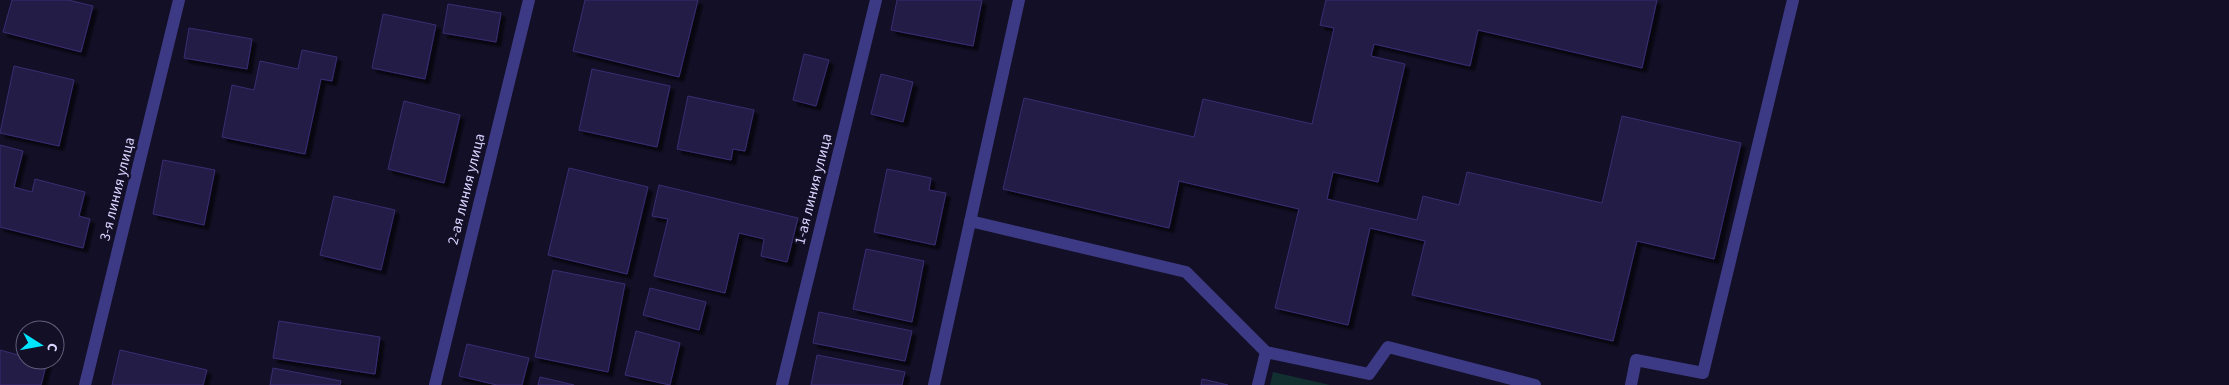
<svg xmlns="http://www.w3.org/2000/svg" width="2229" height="385" font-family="'Source Sans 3',sans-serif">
<defs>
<filter id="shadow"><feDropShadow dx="4.5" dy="4.5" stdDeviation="1" flood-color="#0009"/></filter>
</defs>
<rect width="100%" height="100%" fill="#130f26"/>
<path fill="#12302f" d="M1273 372 1330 385H1270Z"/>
<path fill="#241b47" stroke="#3b2d73" filter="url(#shadow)" d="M12 0H68L93 6 81 52 3 32Z
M585 0H698L679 77 573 51Z
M897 0H982L973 46 891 30Z
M1326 0H1657L1642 68 1478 30 1470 66 1374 44 1371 56 1405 64 1378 182 1333 172 1327 199 1417 220 1423 196 1459 205 1467 172 1602 203 1622 116 1741 143 1714 259 1637 241 1613 341 1412 295 1425 241 1370 228 1348 325 1275 308 1299 209 1179 181 1169 228 1003 189 1024 98 1194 137 1203 99 1312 124 1334 28 1320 25Z
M448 4 501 13 496 42 443 33Z
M383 14 436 25 425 79 372 68Z
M189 28 252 39 247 69 184 58Z
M302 50 337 57 332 81 321 79 305 154 222 137 232 85 254 90 260 61 298 69Z
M804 54 829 60 816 106 793 100Z
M14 66 74 80 59 146 0 133Z
M592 69 670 86 657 147 579 130Z
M881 74 913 82 903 122 871 114Z
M688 96 754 110 745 151 733 149 731 160 677 149Z
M404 101 460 115 444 183 388 169Z
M0 145 23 151 14 187 32 192 35 179 85 192 79 216 90 219 83 248 0 227Z
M163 160 215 170 204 225 153 214Z
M569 168 648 187 627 274 548 255Z
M887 169 931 178 929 190 946 193 935 245 874 232Z
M659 185 798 218 787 262 761 256 764 239 739 233 725 293 654 276 668 219 652 216Z
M334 196 395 210 381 270 320 255Z
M866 249 924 261 912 322 853 309Z
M553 270 625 284 608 372 535 357Z
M650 288 706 302 699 330 643 315Z
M819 312 912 331 905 361 813 343Z
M279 321 380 337 375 374 273 358Z
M636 331 680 343 670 385 625 375Z
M467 344 529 358 522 385H497L459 376Z
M0 350 25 357V360L47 362 41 385H0Z
M120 350 207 370 203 385H112Z
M817 355 905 372 902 385H811Z
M273 368 341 381 340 385H270Z
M540 377 574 385H538Z
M1202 379 1228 385H1201Z"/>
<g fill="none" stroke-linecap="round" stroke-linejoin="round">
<path stroke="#3d3a85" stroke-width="12" d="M970 221 1186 272 1266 352 1369 374 1388 347 1535 385
M934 385 1019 0
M1258 385 1266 352
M1631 385 1636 360 1703 373 1793 0"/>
<path stroke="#3d3a85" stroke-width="12" d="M85 385 179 0
M435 385 529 0
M782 385 876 0"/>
</g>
<g text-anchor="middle" stroke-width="5" stroke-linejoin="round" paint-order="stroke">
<g font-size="15" fill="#d9d4ff" stroke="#130f26">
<text transform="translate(117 189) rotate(-76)" y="5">3-я линия улица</text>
<text transform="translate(466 189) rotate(-76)" y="5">2-ая линия улица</text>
<text transform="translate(813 189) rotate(-76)" y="5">1-ая линия улица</text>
</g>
</g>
<g transform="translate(40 345) rotate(101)"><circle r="24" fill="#130f26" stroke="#625e7d"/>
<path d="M0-4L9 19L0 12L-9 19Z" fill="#00e5ff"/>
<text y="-8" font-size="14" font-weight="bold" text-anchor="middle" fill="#d9d4ff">С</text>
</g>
</svg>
